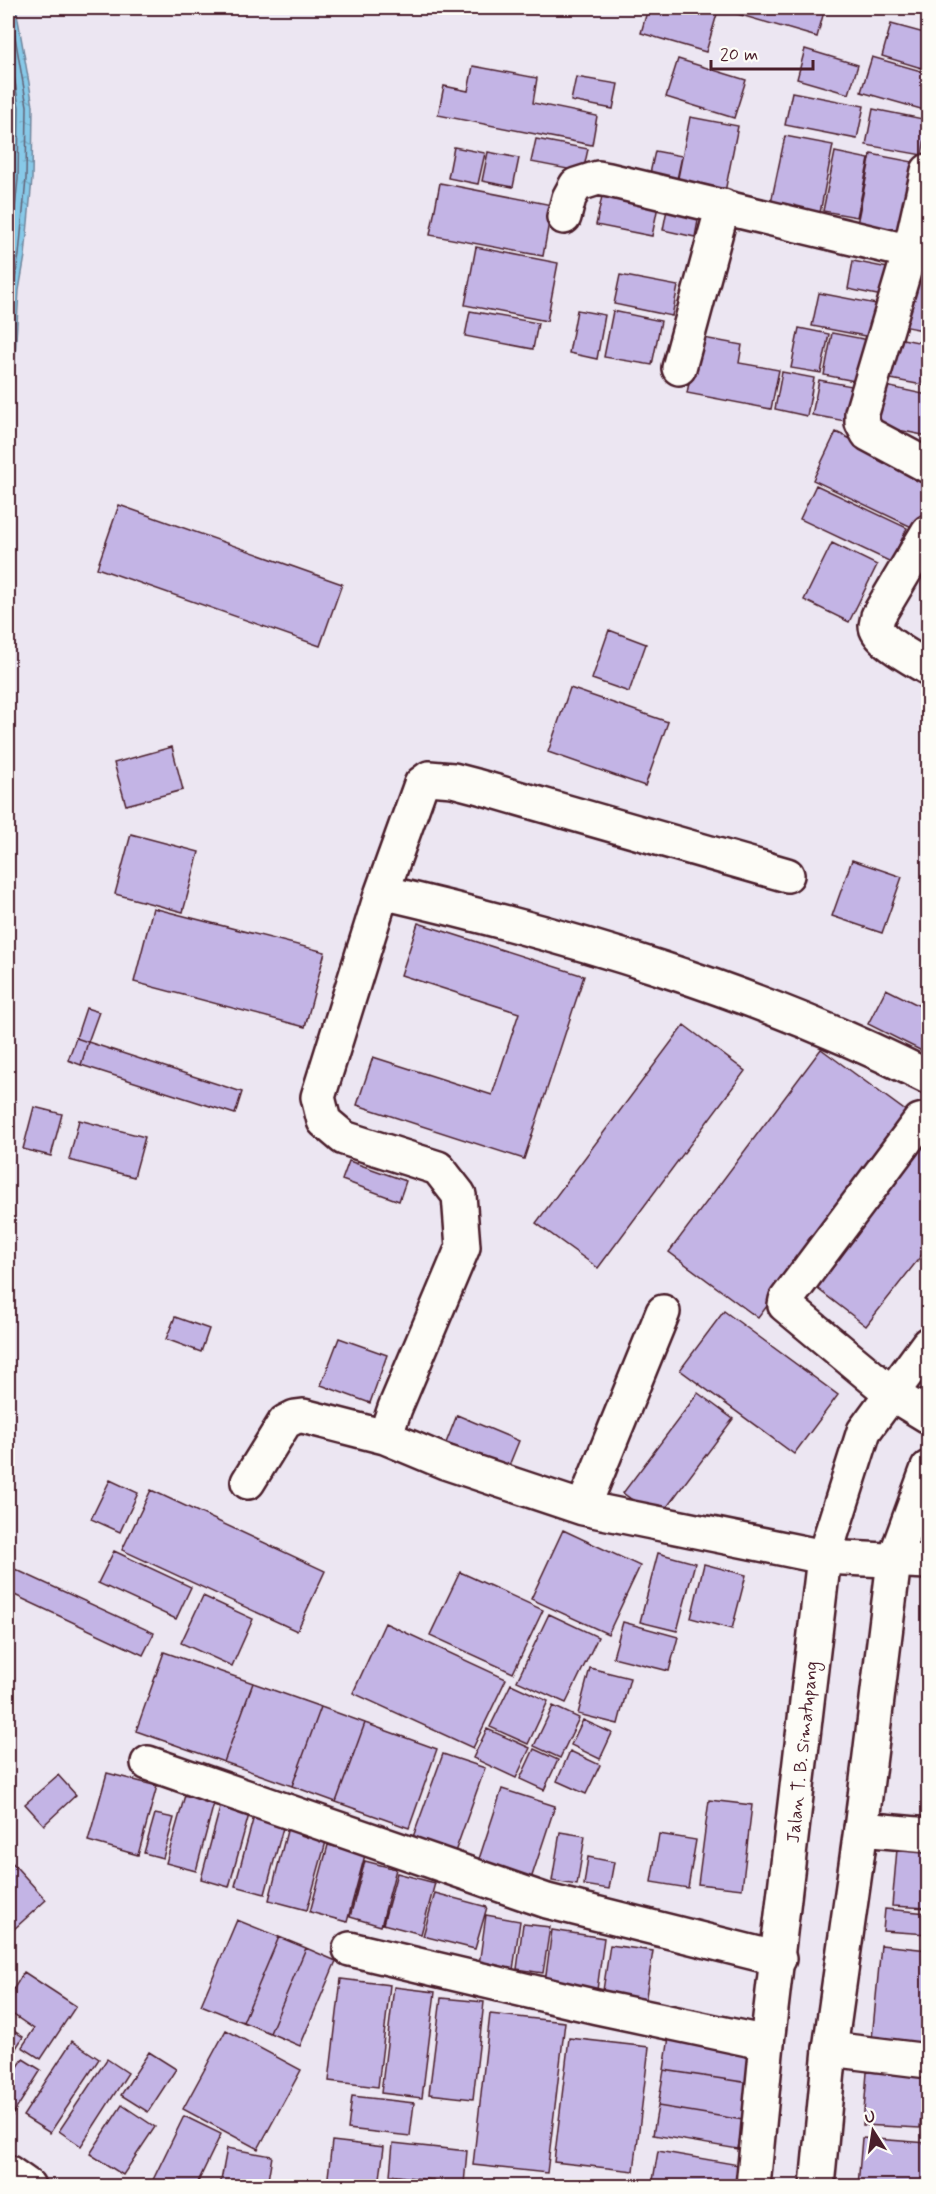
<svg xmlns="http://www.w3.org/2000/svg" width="936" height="2194" font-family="Mynerve,sans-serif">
<defs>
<pattern id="water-ripples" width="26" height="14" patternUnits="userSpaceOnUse" patternTransform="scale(1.5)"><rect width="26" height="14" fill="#87c9e8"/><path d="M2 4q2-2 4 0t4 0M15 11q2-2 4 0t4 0" fill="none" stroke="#76acc7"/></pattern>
</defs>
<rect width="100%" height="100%" fill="#ece6f2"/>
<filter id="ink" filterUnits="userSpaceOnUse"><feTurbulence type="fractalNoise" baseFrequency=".0167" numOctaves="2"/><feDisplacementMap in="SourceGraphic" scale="12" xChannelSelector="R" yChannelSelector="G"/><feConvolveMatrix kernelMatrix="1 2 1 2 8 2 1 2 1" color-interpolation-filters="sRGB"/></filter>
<g filter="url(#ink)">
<path fill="url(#water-ripples)" stroke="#6f859c" stroke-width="1.5" d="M8 8H16L33 106 32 179 25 256 19 290 14 373 8 419Z"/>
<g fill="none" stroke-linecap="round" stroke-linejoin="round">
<path stroke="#626377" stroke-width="1.5" d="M8 38 19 107 18 179 8 278
M8 92 10 108 8 200
M8 376 13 290 19 255 26 179 27 106 10 8"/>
</g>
<path fill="#c3b4e5" stroke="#4a1f2b" stroke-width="1.5" d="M648 8H695L717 14 706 52 641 33Z
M728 8H825L817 37 727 11Z
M891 24 928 34V70L882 56Z
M805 49 858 65 849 94 797 79Z
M872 57 928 73V111L861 92Z
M678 59 746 80 734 118 666 97Z
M473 66 537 78 533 103 597 116 592 145 438 115 444 86 468 91Z
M576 77 618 84 613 109 571 101Z
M792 92 864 106 857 139 785 125Z
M873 109 928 120 922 155 866 145Z
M690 117 738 126 725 192 677 183Z
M785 136 833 145 820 213 771 203Z
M536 139 588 149 583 172 531 162Z
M454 147 485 153 478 184 448 178Z
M655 151 682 156 676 184 649 178Z
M488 152 519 158 513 187 482 181Z
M835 152 869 159 857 217 823 211Z
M871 154 913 162 900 232 857 224Z
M440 183 552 205 543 256 430 235Z
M603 191 659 201 652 236 596 225Z
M668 204 700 210 695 237 663 230Z
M476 247 558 263 547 321 465 305Z
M853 261 898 270 892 298 848 289Z
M912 274 928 278V331L902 326Z
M620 275 678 286 672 316 614 304Z
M819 293 887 306 881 339 812 326Z
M577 310 605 315 597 359 569 353Z
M470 311 538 323 533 349 465 336Z
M613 311 661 321 652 365 604 357Z
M799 328 829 334 821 373 791 368Z
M832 333 869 340 860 382 824 375Z
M698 337 742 345 739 363 779 370 771 409 687 393Z
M893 337 928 344V386L885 378Z
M782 372 814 378 807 416 775 409Z
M819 380 852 386 845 421 812 415Z
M881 385 928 395V436L873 425Z
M836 432 928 476V509L918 530 813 480Z
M816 485 907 528 891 562 800 519Z
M119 505 342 584 320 646 97 568Z
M832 543 877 565 849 622 804 600Z
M609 630 646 644 629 692 592 679Z
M570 688 668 722 645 786 548 752Z
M172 747 183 790 126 805 114 763Z
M131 834 199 852 183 912 115 894Z
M852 860 902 877 882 933 832 916Z
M153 908 325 952 305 1027 134 982Z
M418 923 584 976 524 1159 357 1105 373 1057 492 1095 519 1013 401 975Z
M886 989 928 1010V1054L868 1024Z
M86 1008 99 1012 88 1042 76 1038Z
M684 1025 745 1071 598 1268 536 1223Z
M76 1038 88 1042 81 1065 68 1060Z
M88 1042 242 1092 235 1114 81 1065Z
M821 1049 911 1115 758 1318 669 1252Z
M34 1107 62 1114 51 1156 23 1149Z
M79 1120 145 1137 134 1177 69 1160Z
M928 1140V1247L866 1326 814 1286Z
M349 1161 406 1181 399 1201 342 1180Z
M724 1311 838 1395 794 1454 680 1370Z
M175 1317 209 1329 201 1352 166 1339Z
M339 1338 387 1355 370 1403 321 1385Z
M698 1393 733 1419 658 1519 623 1493Z
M457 1415 519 1441 508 1468 446 1443Z
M110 1480 138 1493 120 1532 91 1519Z
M151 1490 325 1571 297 1631 122 1550Z
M563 1530 640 1566 608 1634 531 1599Z
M114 1551 191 1587 176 1619 98 1583Z
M658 1553 695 1563 677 1631 640 1622Z
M704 1564 746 1575 732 1629 691 1618Z
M8 1566 154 1633 143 1655 8 1592Z
M460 1572 543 1610 513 1673 430 1635Z
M203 1596 253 1619 232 1666 181 1643Z
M549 1614 598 1637 566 1703 517 1681Z
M623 1622 678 1637 669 1671 613 1657Z
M385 1623 506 1679 473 1748 353 1693Z
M164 1652 253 1683 224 1762 136 1731Z
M590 1668 630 1678 618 1724 578 1714Z
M253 1683 321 1707 292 1786 224 1762Z
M511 1684 548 1701 528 1744 490 1727Z
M553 1706 579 1718 560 1758 534 1746Z
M321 1707 365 1723 336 1802 292 1786Z
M583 1720 612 1733 600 1759 571 1745Z
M365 1723 437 1749 409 1828 336 1802Z
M487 1729 530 1748 516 1778 473 1758Z
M534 1749 558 1760 544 1790 520 1779Z
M570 1751 600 1765 586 1794 557 1781Z
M443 1754 485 1768 455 1852 413 1837Z
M107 1773 157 1786 138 1855 88 1841Z
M58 1775 76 1795 44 1825 25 1804Z
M502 1789 555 1806 531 1879 478 1862Z
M185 1795 214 1803 196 1871 166 1863Z
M709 1800 752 1805 742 1889 698 1884Z
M221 1804 250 1811 229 1887 201 1879Z
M155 1814 174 1818 163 1858 144 1853Z
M254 1816 284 1824 265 1894 235 1886Z
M288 1827 327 1838 307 1910 269 1900Z
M560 1832 585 1836 577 1885 552 1881Z
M659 1834 696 1840 688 1888 651 1882Z
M328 1845 365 1855 347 1922 310 1912Z
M897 1849 928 1852V1908L892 1906Z
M588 1857 614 1862 609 1889 584 1885Z
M8 1858 46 1900 13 1930 8 1925Z
M365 1861 396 1869 381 1926 350 1917Z
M397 1873 435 1883 421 1934 383 1924Z
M435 1893 487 1907 475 1949 423 1936Z
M885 1909 928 1913V1934L883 1931Z
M486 1915 520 1921 513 1970 479 1965Z
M237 1920 279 1937 243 2022 201 2005Z
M523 1924 550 1927 543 1973 517 1969Z
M552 1930 604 1938 597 1990 545 1982Z
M279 1937 306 1948 270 2033 243 2022Z
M610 1945 653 1951 645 2003 602 1997Z
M881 1945 928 1950V2045L872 2039Z
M306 1948 336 1961 300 2046 270 2033Z
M24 1972 76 2006 41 2059 22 2047 34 2029 8 2011V1998Z
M341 1979 390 1985 378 2087 329 2081Z
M394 1987 435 1992 422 2098 381 2093Z
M441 1998 484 2002 473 2099 429 2094Z
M490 2014 565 2022 547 2173 473 2165Z
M8 2027 23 2037 8 2061Z
M226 2030 301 2070 258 2149 183 2109Z
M669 2037 754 2051 749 2083 664 2070Z
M569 2038 649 2047 634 2171 554 2162Z
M72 2041 99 2059 50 2133 23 2116Z
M149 2052 176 2069 148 2112 121 2095Z
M23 2059 41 2070 8 2122V2082Z
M107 2059 128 2073 81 2146 59 2131Z
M664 2070 749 2083 743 2120 658 2106Z
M867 2072 924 2075 920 2128 863 2125Z
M352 2096 414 2103 410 2136 348 2129Z
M122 2105 155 2127 123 2175 90 2154Z
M658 2106 743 2120 738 2149 653 2135Z
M184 2116 221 2134 196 2186H150Z
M862 2138 928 2143V2186H858Z
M332 2141 384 2147 379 2186H327Z
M393 2143 467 2151 464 2184 390 2175Z
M227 2148 272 2156 267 2186H220Z
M658 2151 739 2165 736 2186H652Z"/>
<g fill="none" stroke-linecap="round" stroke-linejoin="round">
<g stroke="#4a1f2b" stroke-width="38">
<path id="minor" d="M928 171 910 251 862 413V423L868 434 928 466
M564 217 569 198 576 185 598 178 609 180 928 256
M679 368 723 206
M928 532 878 616C878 617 876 625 876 626 876 640 917 661 928 668
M787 875 476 786 453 780 429 778 421 784 382 892C568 935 758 991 928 1077
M382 892 318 1097 324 1121 344 1138 438 1168 459 1195 463 1247 395 1408 385 1437 445 1462 583 1508 824 1557 928 1562
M928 1119 920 1121 786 1300 785 1305 892 1394 928 1416
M248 1482 285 1422 295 1417 303 1416 385 1437
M583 1508 663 1312
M148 1763 547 1901 779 1959
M861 1829 928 1835
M350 1949 597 2007 767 2043
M830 2049 928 2061
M8 2172 28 2186"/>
</g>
<g stroke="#4a1f2b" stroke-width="38">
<path id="major" d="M753 2186 767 2043 824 1557 864 1431 928 1344
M817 2186 830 2049 861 1829 894 1561 928 1468"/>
</g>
<use href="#minor" stroke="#fdfcf7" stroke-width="33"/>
<use href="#major" stroke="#fdfcf7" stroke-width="33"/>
</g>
</g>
<g text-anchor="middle" stroke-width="4.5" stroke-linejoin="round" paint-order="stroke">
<g font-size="18" fill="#4a1f2b" stroke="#fdfcf7">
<text transform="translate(802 1752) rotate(-84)" y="6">Jalan T. B. Simatupang</text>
</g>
</g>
<rect width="936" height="2194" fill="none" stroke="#fdfcf7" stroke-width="30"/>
<rect x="15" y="15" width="906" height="2164" fill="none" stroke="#4a1f2b" stroke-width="2" filter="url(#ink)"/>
<g transform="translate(873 2131) rotate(348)" stroke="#fdfcf7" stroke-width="4.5" paint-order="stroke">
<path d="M0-4.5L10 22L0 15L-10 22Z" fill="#4a1f2b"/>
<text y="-9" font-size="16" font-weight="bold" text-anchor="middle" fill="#4a1f2b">U</text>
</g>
<path d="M711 60v9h102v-9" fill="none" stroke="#4a1f2b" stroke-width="3"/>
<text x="720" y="60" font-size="18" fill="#4a1f2b" stroke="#fdfcf7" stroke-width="4.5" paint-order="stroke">20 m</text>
</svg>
